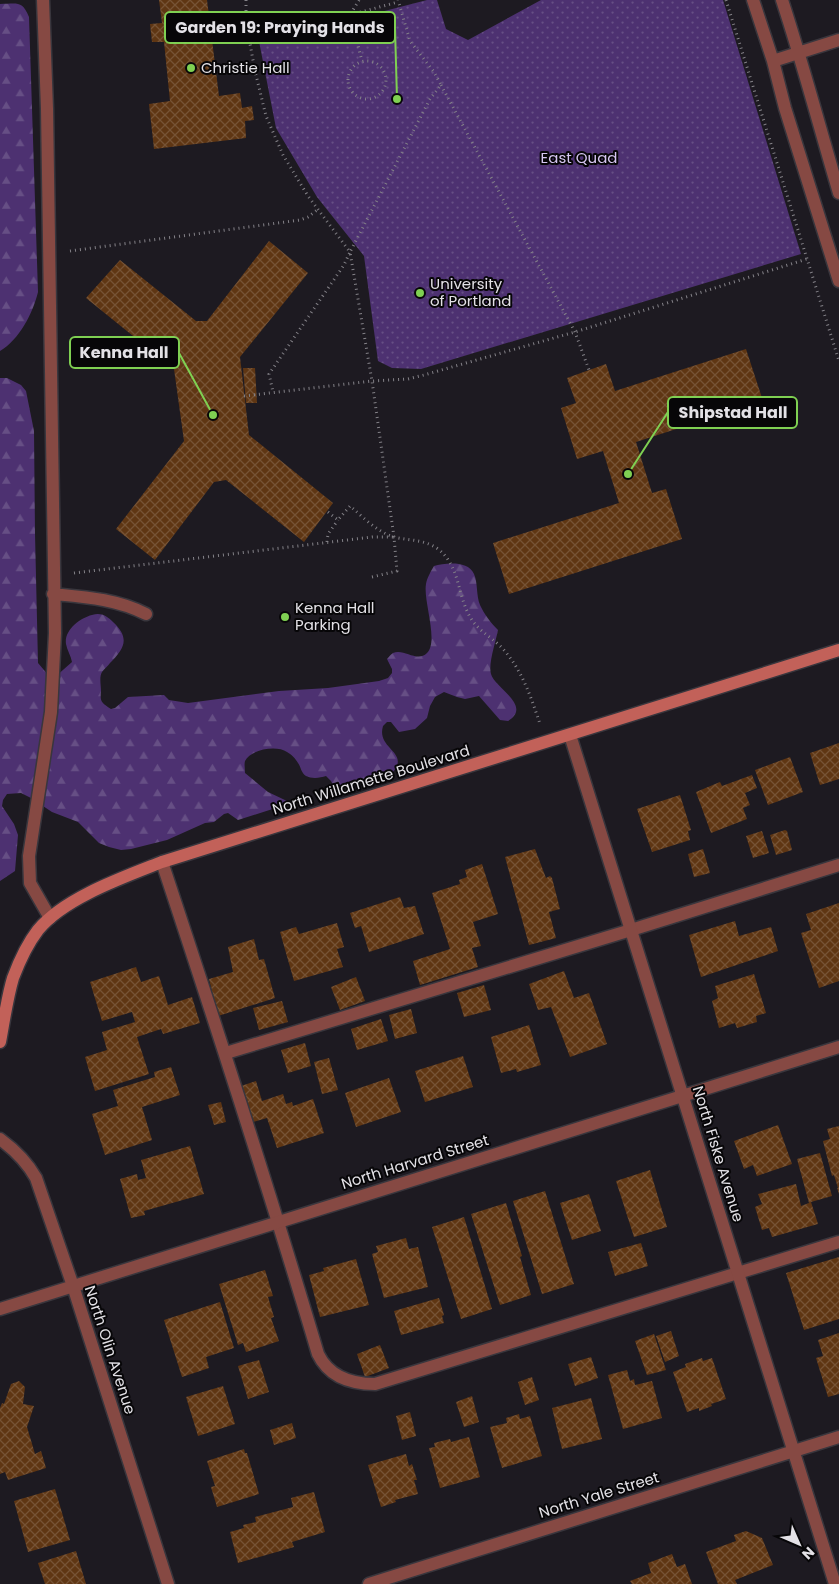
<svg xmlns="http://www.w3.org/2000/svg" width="839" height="1584" font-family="Poppins,sans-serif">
<defs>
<pattern id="forest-firs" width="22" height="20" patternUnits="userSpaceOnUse" patternTransform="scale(1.25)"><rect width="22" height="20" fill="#4d3171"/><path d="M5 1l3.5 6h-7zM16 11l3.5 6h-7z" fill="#664f85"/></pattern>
<pattern id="park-dots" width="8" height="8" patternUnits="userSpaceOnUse" patternTransform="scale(1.25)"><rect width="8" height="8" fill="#4d3171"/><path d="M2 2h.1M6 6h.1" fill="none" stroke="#664f85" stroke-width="1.8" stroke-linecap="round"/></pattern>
<pattern id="building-cross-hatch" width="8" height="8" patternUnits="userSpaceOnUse" patternTransform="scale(1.25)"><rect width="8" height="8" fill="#5f3613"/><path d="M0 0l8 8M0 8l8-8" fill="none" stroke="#765335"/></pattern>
</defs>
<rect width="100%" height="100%" fill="#1d1a21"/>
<path fill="url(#forest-firs)" d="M0 4C17 4 22 0 29 17L38 292C33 313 19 340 0 351Z
M0 378H7L21 385 26 391 34 431 35 534 38 663 49 676 55 677 72 662C71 656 67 650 66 644 64 630 80 618 92 615 101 612 107 616 113 622 130 638 125 648 110 663 108 666 104 669 102 672 99 677 101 685 101 691 100 702 101 702 111 709L115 708 128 697 164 695 169 700 188 703 279 691 328 688 379 681 388 678 392 673V669L387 659C389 657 390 655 393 653 404 648 417 663 427 653 439 641 423 601 426 584 427 578 431 571 434 566 445 563 468 560 474 574 478 583 476 595 480 605 484 614 491 623 498 630 496 641 488 664 491 674 494 687 533 706 508 721L500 720 479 696 465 699 457 697 444 692 435 697 430 706 427 718 415 729 399 732 391 722H387L383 726C376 749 410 752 393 772L342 788 333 785 331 781 326 776C320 778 312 779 306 776 301 773 301 767 298 763 296 759 291 754 287 752 277 745 251 749 245 761 244 765 245 769 245 773L268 792 287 801 288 804 238 820 228 813 224 814 214 822 205 823 167 840 131 849 121 850 109 847 99 843 78 822 52 812 31 798 21 793 7 794 3 800 2 806 14 824 18 835 15 871 0 881Z"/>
<path fill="url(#park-dots)" d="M427 0H437L446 29 468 40 541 0H723L801 254 421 369 392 368 378 361 364 256 317 197 276 128 256 26 342 22Z"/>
<path fill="url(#building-cross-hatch)" d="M159 0H207L219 96 240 93 242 108 252 106 254 120 245 121 246 138 154 149 149 104 170 101 164 42H152L150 24 162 23Z
M269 241 308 273 240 357 249 435 333 503 304 542 226 480 214 482 155 560 116 529 184 441 174 369 86 298 120 260 196 321H207Z
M746 349 763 401 636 442 652 493 666 489 682 539 509 594 493 543 619 503 603 451 577 459 561 408 576 403 567 378 606 364 615 391Z
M243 368H255L257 403H246Z
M839 743V779L820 785 810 753Z
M790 757 803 792 768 805 755 770Z
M752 775 757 788 745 793 750 805 743 808 747 819 711 833 696 792 720 782 722 786Z
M680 795 691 830 688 831 690 840 652 852 637 809Z
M785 830 787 831 792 850 776 855 770 835Z
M762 831 769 853 753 858 746 836Z
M535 849 546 878 550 876 552 878 560 909 549 912 556 938 529 945 505 857Z
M703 849 710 873 694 877 688 854Z
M482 864 498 914 473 922 481 946 472 948 478 967 420 985 413 961 450 949 432 893 460 884 459 880 467 877 465 870Z
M400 897 404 908 415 906 424 934 369 952 361 926 355 928 350 913Z
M839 903V981L819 988 801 933 811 930 806 914Z
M735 921 739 936 771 927 778 951 701 977 689 935Z
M337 923 344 947 337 949 343 967 294 981 280 932 296 927 299 934Z
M254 939 259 960 264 959 275 998 218 1016 209 979 233 972 228 947Z
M136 967 141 982 159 976 168 1005 192 997 200 1023 163 1034 161 1029 137 1037 149 1074 95 1091 85 1057 107 1050 102 1032 135 1022 132 1012 102 1021 90 982Z
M564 971 574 998 589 993 607 1044 570 1057 551 1007 538 1010 529 984Z
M754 974 766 1013 756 1016 757 1022 737 1028 735 1023 719 1028 712 1001 718 998 715 986Z
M356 977 365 1001 340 1010 331 987Z
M484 985 491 1010 464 1017 457 993Z
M282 1001 288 1022 259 1030 253 1008Z
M411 1009 417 1033 395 1039 389 1015Z
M381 1019 388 1041 357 1050 351 1029Z
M529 1025 541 1065 517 1072 516 1069 501 1073 491 1037Z
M305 1043 311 1066 288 1073 281 1050Z
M463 1056 473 1087 425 1102 415 1071Z
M329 1058 338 1090 322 1094 314 1062Z
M171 1067 180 1095 142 1107 152 1140 105 1155 92 1114 118 1106 113 1090 155 1077 154 1072Z
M389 1078 401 1112 356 1127 345 1093Z
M256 1081 262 1101 283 1094 286 1104 292 1102 293 1106 313 1099 324 1133 277 1148 267 1118 253 1122 241 1086Z
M221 1102 226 1122 214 1125 208 1105Z
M778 1125 792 1164 757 1176 753 1165 744 1169 734 1141Z
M839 1126V1194L837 1188H838L834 1175 832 1176 823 1141 830 1139 827 1129Z
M190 1146 204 1194 144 1211 145 1215 131 1218 120 1179 137 1174 138 1180 146 1178 141 1160Z
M820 1153 832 1196 811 1202 818 1224 772 1237 769 1228 762 1230 755 1207 762 1204 758 1194 796 1184 801 1206 809 1203 797 1159Z
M650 1170 667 1227 634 1237 616 1181Z
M545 1191 574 1284 542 1294 513 1201Z
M589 1194 601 1231 572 1240 560 1203Z
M506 1203 522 1256 520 1257 531 1295 500 1305 471 1214Z
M464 1217 492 1309 461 1319 432 1227Z
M406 1238 409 1249 418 1247 428 1287 384 1298 372 1254 378 1252 376 1246Z
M641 1243 648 1266 615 1276 608 1252Z
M839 1257V1319L804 1330 786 1273Z
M356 1259 369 1305 320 1317 309 1275 324 1271 323 1268Z
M265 1270 273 1296 268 1297 274 1317 271 1318 279 1341 246 1352 243 1343 238 1345 219 1284Z
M439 1298 444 1315 442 1316 444 1323 401 1335 394 1311Z
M220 1302 234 1348 206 1357 209 1368 182 1377 164 1320Z
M671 1331 679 1356 665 1362 656 1336Z
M839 1333V1394L828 1397 816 1358 823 1356 818 1340Z
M654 1334 666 1370 647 1375 635 1341Z
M380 1345 389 1368 365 1377 357 1354Z
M591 1357 598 1378 575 1386 568 1364Z
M702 1358 703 1361 712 1358 726 1399 711 1404 712 1406 699 1411V1408L687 1412 673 1372 686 1367 685 1364Z
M259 1360 269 1392 248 1399 238 1366Z
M627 1370 630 1381 634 1379 635 1385 652 1381 662 1418 623 1429 608 1375Z
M532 1377 539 1400 525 1405 518 1382Z
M19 1381 25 1387 23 1404 34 1406 27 1427 35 1454 41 1451 46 1468 8 1480 5 1472 0 1474V1408L2 1403 4 1404 11 1384Z
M223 1386 235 1424 198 1436 186 1397Z
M472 1396 479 1422 464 1427 456 1402Z
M591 1398 602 1439 562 1449 552 1408Z
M410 1412 416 1436 402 1440 396 1416Z
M519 1414 520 1419 530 1416 542 1456 502 1468 490 1427 507 1423 506 1418Z
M292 1423 296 1438 274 1445 270 1430Z
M469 1437 480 1477 440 1488 429 1448 435 1447 434 1443 450 1439 451 1442Z
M244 1449 245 1453H247L259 1494 217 1507 211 1487 215 1486 207 1461Z
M406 1454 409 1466 412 1464 417 1480H414L418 1494 395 1500 396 1502 381 1507 368 1465Z
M55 1489 70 1540 28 1552 14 1501Z
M314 1492 325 1532 292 1542 294 1547 238 1563 230 1532 244 1528 243 1525 256 1522 255 1517 293 1507 291 1498Z
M746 1531 762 1538 773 1565 735 1580 737 1584H718L706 1552 736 1541 734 1535Z
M76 1551 86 1584H45L38 1563Z
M672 1554 677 1567 685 1564 692 1584H632L630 1581 651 1573 648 1563Z"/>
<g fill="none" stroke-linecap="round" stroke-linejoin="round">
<g stroke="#39363d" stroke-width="15">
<path id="service" d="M43 0 47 109 55 633 51 712 29 856 30 883 50 918
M753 0 773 61 785 108 839 281
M782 0C803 64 820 129 839 193
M773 61 839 40
M53 594C85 597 117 599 146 614
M162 862C216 1025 269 1189 318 1354 329 1377 351 1384 375 1384L839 1242
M226 1053 631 930 839 865"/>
</g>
<g stroke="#39363d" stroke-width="15">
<path id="minor" d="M570 735 835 1584
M0 1139C15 1150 27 1162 36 1178L73 1286 168 1584
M0 1309 839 1047
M369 1584 839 1437"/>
</g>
<g stroke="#39363d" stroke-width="15">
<path id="secondary" d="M0 1042C4 1021 7 998 13 978 19 962 28 943 38 930 64 898 124 877 162 862L839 650"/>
</g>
<path stroke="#848288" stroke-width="3" stroke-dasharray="1 4" stroke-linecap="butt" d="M246 0V22L255 71 266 116 283 155 308 196 350 252 344 265 269 374 273 392
M359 0 350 15 362 61
M726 0 839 361
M211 27 246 22 350 15 398 2
M348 80a19 19 0 1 1 38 0a19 19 0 1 1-38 0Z
M441 85 575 332 589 370
M70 251 300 220 308 217 317 210
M244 396 372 381 408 379 424 375 575 332 810 258
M328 512 338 520 350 506C363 517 377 532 394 537 410 541 424 539 438 549 460 566 457 594 470 617 478 631 492 637 503 649 522 670 531 697 540 724
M327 542 328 534 338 520
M74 573 372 537H394
M372 577 397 571 394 537 372 381 350 252 430 99 441 85 434 72 410 41 398 0"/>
<use href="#service" stroke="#864943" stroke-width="12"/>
<use href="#minor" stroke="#864943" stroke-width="12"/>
<use href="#secondary" stroke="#c26159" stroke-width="12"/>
</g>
<g fill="#7fd052" stroke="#070608" stroke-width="2">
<circle cx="191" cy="68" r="5"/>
<circle cx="420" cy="293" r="5"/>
<circle cx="285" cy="617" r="5"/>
</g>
<g text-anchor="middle" stroke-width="4" stroke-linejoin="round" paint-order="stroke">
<g font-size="15" fill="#e3e1e6" stroke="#070608" text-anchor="start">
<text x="201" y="73">Christie Hall</text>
<text x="430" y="289">University<tspan x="430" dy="17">of Portland</tspan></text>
<text x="295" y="613">Kenna Hall<tspan x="295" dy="17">Parking</tspan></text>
</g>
<g font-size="15" fill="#d6c6f1" stroke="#070608">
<text x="579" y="163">East Quad</text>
</g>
<g font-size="15" fill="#e3e1e6" stroke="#070608">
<text transform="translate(371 780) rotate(-17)" y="5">North Willamette Boulevard</text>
<text transform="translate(718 1154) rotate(73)" y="5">North Fiske Avenue</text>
<text transform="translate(415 1162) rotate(-17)" y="5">North Harvard Street</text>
<text transform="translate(110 1350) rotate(72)" y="5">North Olin Avenue</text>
<text transform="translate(599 1495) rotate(-17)" y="5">North Yale Street</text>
</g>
</g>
<path fill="none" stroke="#7fd052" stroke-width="2" d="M397 99L395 28M213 415L179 353M628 474L668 412"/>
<g fill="#7fd052" stroke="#070608" stroke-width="2">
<circle cx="397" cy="99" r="5"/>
<circle cx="213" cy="415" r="5"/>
<circle cx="628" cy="474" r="5"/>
</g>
<g fill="#070608" stroke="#7fd052" stroke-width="2">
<rect x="165" y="12" width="230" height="31" rx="5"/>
<rect x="70" y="337" width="109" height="31" rx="5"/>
<rect x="668" y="397" width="129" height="31" rx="5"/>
</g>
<g font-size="16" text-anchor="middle" font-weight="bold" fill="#e3e1e6">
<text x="280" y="33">Garden 19: Praying Hands</text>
<text x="124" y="358">Kenna Hall</text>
<text x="733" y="418">Shipstad Hall</text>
</g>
<g transform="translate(799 1544) rotate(135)" stroke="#070608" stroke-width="4" paint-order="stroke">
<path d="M0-4L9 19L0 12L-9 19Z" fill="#e3e1e6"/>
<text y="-8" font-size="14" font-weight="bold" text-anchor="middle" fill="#e3e1e6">N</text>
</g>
</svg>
